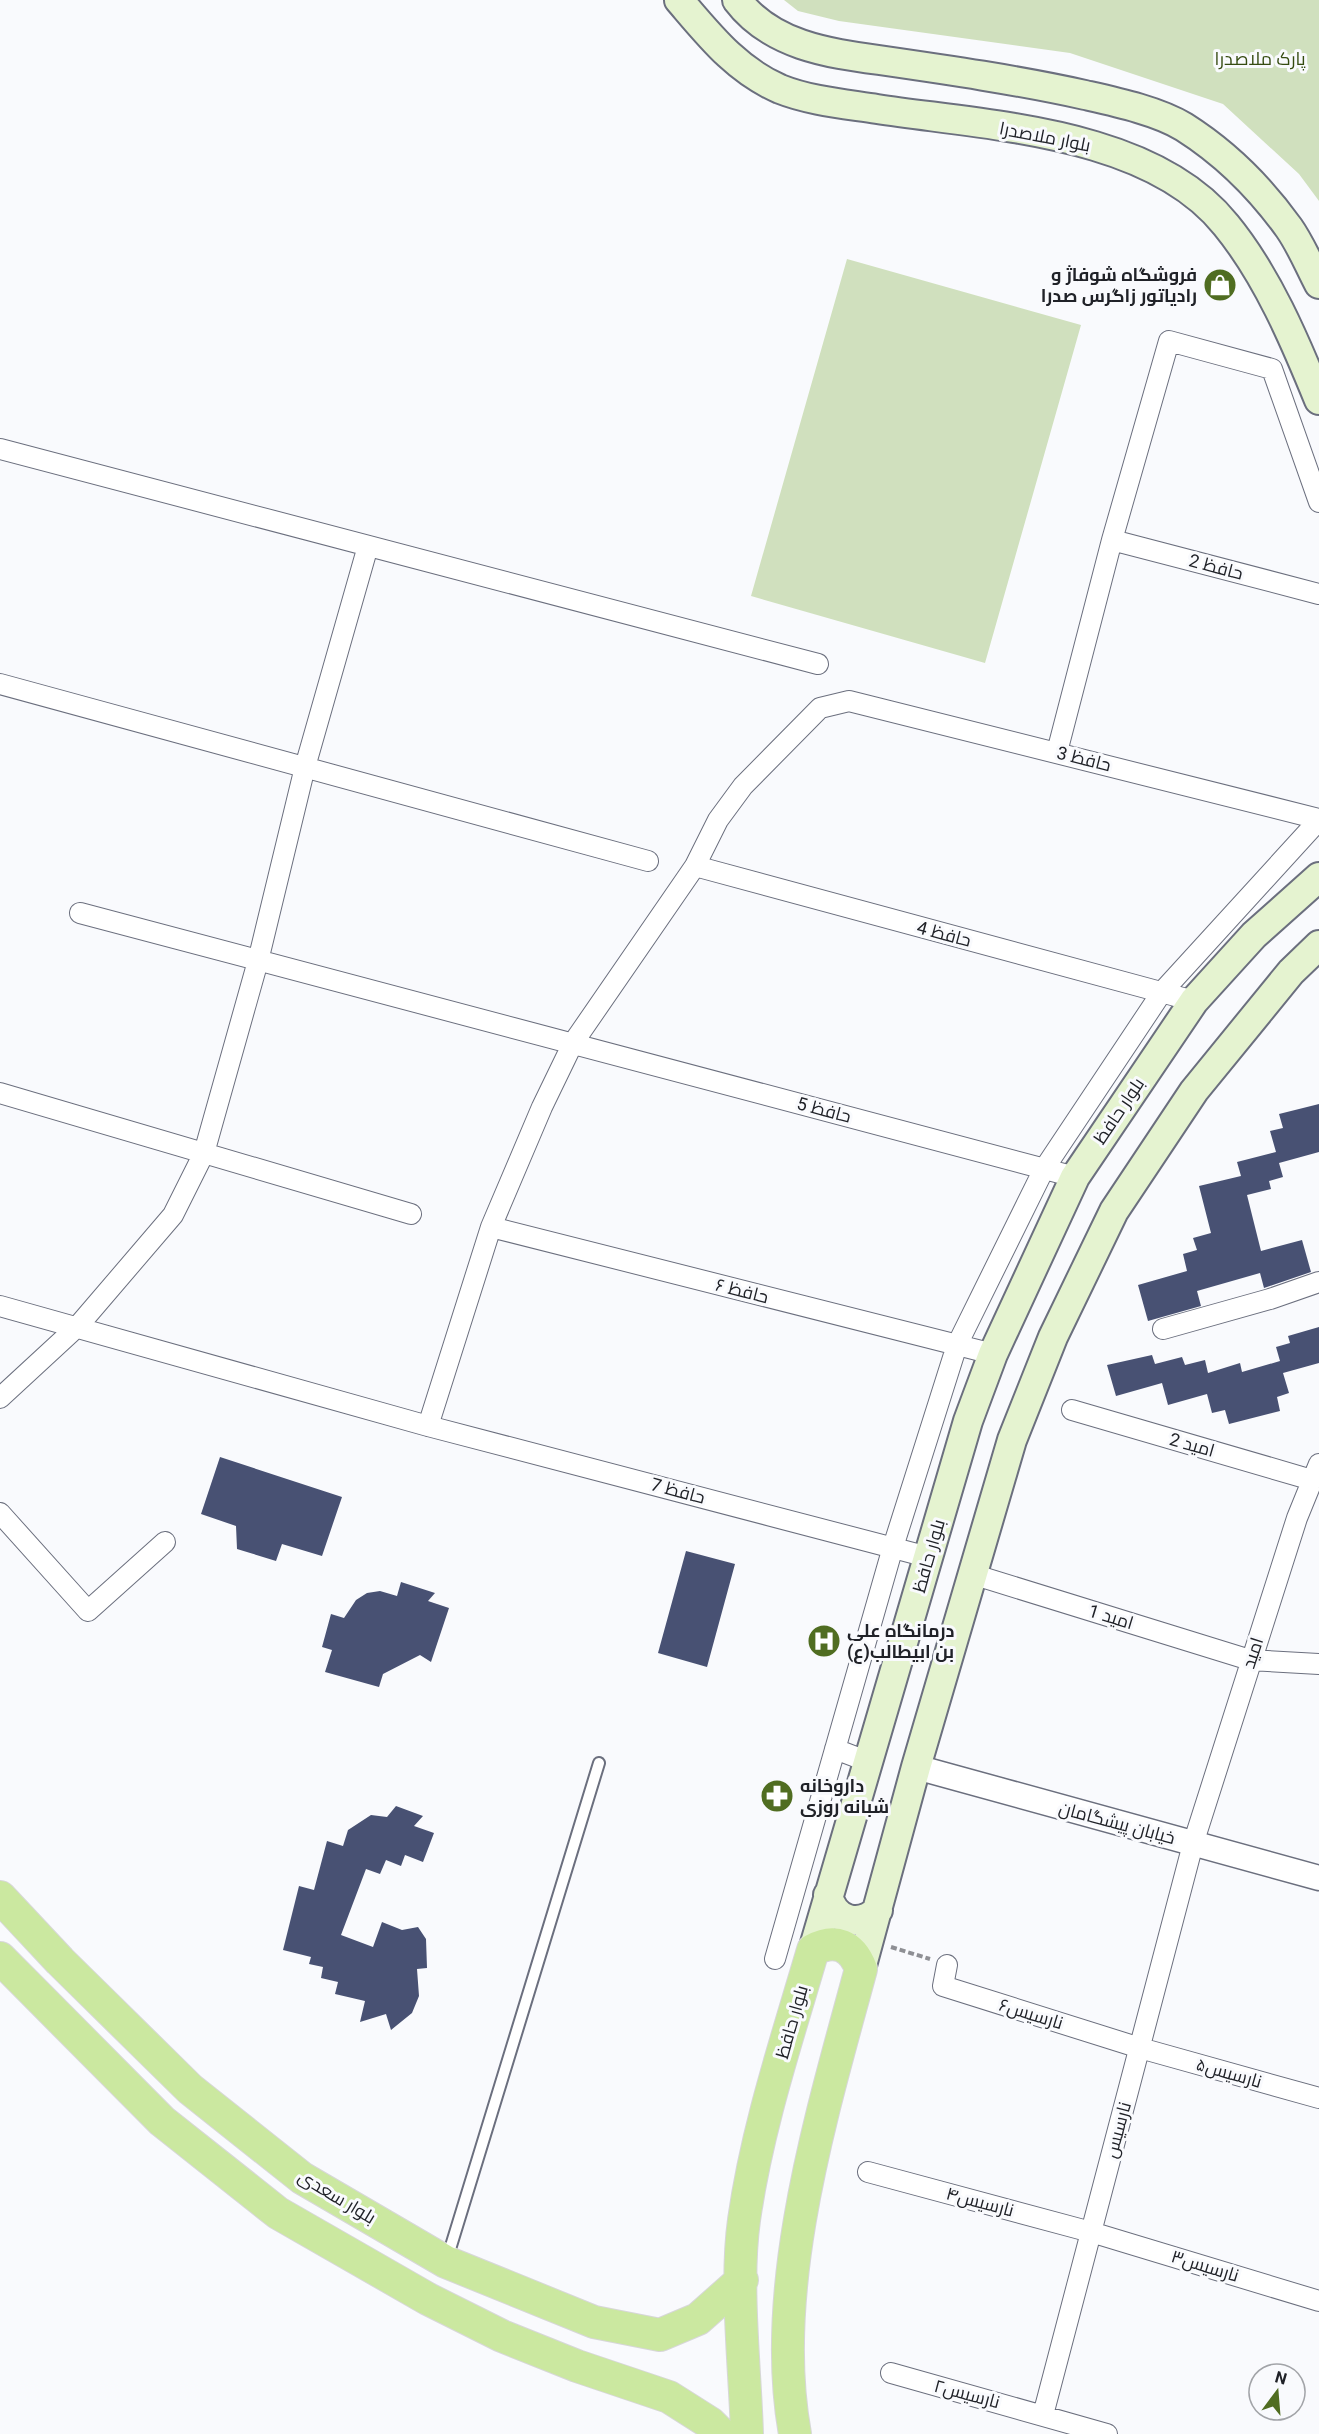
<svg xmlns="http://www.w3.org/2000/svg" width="1319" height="2434" font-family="Roboto,Cairo,sans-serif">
<rect width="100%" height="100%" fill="#f9fafd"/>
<path fill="#d0e0be" d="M784 0H1319V201L1299 174 1223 104 1070 53 839 21 798 11Z
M847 259 1081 325 985 663 751 596Z"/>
<path fill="#485173" d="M1319 1104V1152L1279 1163 1283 1177 1269 1181 1271 1189 1247 1195 1261 1251 1302 1240 1311 1272 1264 1288 1260 1273 1197 1291 1201 1306 1148 1321 1138 1285 1187 1271 1183 1254 1197 1250 1193 1238 1211 1233 1199 1186 1241 1176 1237 1162 1276 1152 1270 1131 1283 1128 1279 1114Z
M1319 1327V1363L1283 1373 1289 1393 1277 1397 1280 1411 1229 1424 1225 1410 1212 1413 1207 1394 1168 1405 1162 1383 1116 1396 1107 1365 1152 1355 1155 1364 1182 1357 1185 1365 1205 1360 1208 1373 1240 1363 1242 1372 1280 1361 1276 1347 1290 1343 1288 1336Z
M220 1457 342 1497 322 1556 282 1544 276 1561 237 1549 236 1526 201 1514Z
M686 1551 735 1564 707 1667 658 1653Z
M401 1582 435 1593 428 1601 449 1608 431 1662 420 1655 383 1674 379 1687 325 1672 332 1650 322 1647 331 1614 344 1618 356 1600 367 1593 380 1591 397 1596Z
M396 1806 423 1816 414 1826 434 1833 423 1862 405 1855 401 1866 386 1860 380 1874 366 1869 341 1935 373 1947 382 1922 402 1930 418 1927 426 1939 427 1968 417 1969 419 1996 412 2013 391 2030 386 2014 360 2022 365 2001 335 1994 338 1982 321 1978 323 1967 309 1964 311 1957 283 1950 299 1886 314 1890 327 1841 343 1846 348 1830 371 1815 387 1817Z"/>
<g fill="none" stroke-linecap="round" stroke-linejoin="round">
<g stroke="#6b6f7e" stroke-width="14">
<path id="service" d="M447 2259 599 1763"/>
</g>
<g stroke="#6b6f7e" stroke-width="22">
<path id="minor" d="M0 449 818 664
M1112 540 1319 594
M0 684 648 861
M1057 752 1112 540 1169 341 1272 369 1319 502
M695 866 1194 1001
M80 913 1075 1177
M0 1093 411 1214
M491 1227 993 1354
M0 1306 428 1426 928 1557
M1163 1329 1270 1299 1319 1282
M0 1398 78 1326 173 1215 204 1153 258 961 305 767 368 546
M1072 1410 1312 1480
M428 1426 491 1227 542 1107 573 1043 695 866 718 820 743 786 820 708 849 701 1319 819
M0 1513 88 1611 165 1542
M972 1574 1250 1660 1319 1664
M835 1749 869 1762
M775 1959 893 1547 957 1345 1044 1169 1162 992 1319 820
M947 1965 943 1986 1140 2048 1319 2098
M868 2172 1091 2232 1319 2301
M891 2373 1107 2434
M1043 2415 1193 1844 1297 1518 1319 1464"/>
</g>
<g stroke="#6b6f7e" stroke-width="27">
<path id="tertiary" d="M916 1767 1319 1878"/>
</g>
<g stroke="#6b6f7e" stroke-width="32">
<path id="secondary" d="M679 0C709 35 736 70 780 89 810 101 845 104 877 109 988 126 1151 131 1226 225 1267 275 1295 341 1319 400
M737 0C771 45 827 53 879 60 948 70 1017 80 1085 95 1116 102 1158 111 1184 127 1225 153 1261 189 1289 228 1301 245 1309 265 1319 284
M828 1895C834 1921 859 1928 878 1910
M813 1950 968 1421 993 1354 1075 1177 1194 1001 1254 935 1319 877
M861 1969 916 1767 1012 1440 1053 1337 1114 1211 1194 1091 1291 972 1319 945"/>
</g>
<g stroke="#d7d7d8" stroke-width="34">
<path id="primary" d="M0 1897 60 1961 190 2089 302 2178 446 2262 594 2322 660 2335 698 2319 742 2280
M0 1958 162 2121 278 2213 428 2299 502 2336 577 2366 669 2397 710 2423 721 2434
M747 2434C745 2368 735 2284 744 2220 757 2128 787 2039 813 1950 835 1938 852 1945 861 1969 823 2110 768 2287 795 2434"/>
</g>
<path stroke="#8e8f94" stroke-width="4" stroke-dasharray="6 3" stroke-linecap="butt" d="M891 1947 930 1959"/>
<use href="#service" stroke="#fff" stroke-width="10"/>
<use href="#minor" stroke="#fff" stroke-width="20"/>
<use href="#tertiary" stroke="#fff" stroke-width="24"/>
<use href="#secondary" stroke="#e5f3d0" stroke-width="28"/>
<use href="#primary" stroke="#cbe8a0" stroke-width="32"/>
</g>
<defs>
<g id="shop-disc" transform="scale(1.725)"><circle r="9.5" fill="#506d21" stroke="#f9fafd"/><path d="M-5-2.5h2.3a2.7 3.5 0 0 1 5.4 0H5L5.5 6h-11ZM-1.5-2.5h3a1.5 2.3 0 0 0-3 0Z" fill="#fff"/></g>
<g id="hospital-disc" transform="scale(1.725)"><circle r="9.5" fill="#506d21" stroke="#f9fafd"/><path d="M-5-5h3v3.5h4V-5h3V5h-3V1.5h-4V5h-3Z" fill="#fff"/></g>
<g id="pharmacy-disc" transform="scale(1.725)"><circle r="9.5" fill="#506d21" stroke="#f9fafd"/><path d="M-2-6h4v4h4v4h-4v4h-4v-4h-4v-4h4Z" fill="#fff"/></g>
</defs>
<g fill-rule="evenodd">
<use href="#shop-disc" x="1220" y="285"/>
<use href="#hospital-disc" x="824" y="1641"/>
<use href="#pharmacy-disc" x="777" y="1796"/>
</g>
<g text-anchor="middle" stroke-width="6" stroke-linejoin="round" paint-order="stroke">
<g font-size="18" fill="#354b10" stroke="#f9fafd">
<text x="1260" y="65">پارک ملاصدرا</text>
</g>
<g font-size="18" fill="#202228" stroke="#f9fafd">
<text transform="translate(1045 137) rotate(11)" y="6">بلوار ملاصدرا</text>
<text transform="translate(1216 567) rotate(15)" y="6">حافظ 2</text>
<text transform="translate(1084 759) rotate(14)" y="6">حافظ 3</text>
<text transform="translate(944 934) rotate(15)" y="6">حافظ 4</text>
<text transform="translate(824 1110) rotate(15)" y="6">حافظ 5</text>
<text transform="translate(1119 1111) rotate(-56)" y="6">بلوار حافظ</text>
<text transform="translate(742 1291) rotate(14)" y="6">حافظ ۶</text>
<text transform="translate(1192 1445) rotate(16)" y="6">امید 2</text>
<text transform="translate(678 1491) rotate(15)" y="6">حافظ 7</text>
<text transform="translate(929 1556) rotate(-74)" y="6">بلوار حافظ</text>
<text transform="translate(1111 1617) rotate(17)" y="6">امید 1</text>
<text transform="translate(1253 1653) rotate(-72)" y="6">امید</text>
<text transform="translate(1117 1823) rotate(15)" y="6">خیابان پیشگامان</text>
<text transform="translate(1031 2014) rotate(17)" y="6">نارسیس۶</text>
<text transform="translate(792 2022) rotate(-74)" y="6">بلوار حافظ</text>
<text transform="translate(1229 2073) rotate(16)" y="6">نارسیس۵</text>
<text transform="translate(1118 2130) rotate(-75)" y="6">نارسیس</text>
<text transform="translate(337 2197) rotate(31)" y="6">بلوار سعدی</text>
<text transform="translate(980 2202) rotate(15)" y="6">نارسیس۴</text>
<text transform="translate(1205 2266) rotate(17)" y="6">نارسیس۳</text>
<text transform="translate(967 2394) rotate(15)" y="6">نارسیس۲</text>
</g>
<g font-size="18" font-weight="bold" fill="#202228" stroke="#f9fafd" text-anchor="start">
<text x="1197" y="281" text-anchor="end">فروشگاه شوفاژ و<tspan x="1197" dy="21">رادیاتور زاگرس صدرا</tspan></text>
<text x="847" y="1637">درمانگاه علی<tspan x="847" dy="21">بن ابیطالب(ع)</tspan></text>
<text x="800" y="1792">داروخانه<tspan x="800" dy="21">شبانه روزی</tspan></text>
</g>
</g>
<g transform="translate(1277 2392) rotate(16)"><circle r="28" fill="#f9fafd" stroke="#a2a4a8" stroke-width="1.5"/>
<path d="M0-4.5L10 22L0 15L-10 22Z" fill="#506d21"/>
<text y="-9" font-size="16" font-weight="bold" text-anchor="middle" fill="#202228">N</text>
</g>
</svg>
